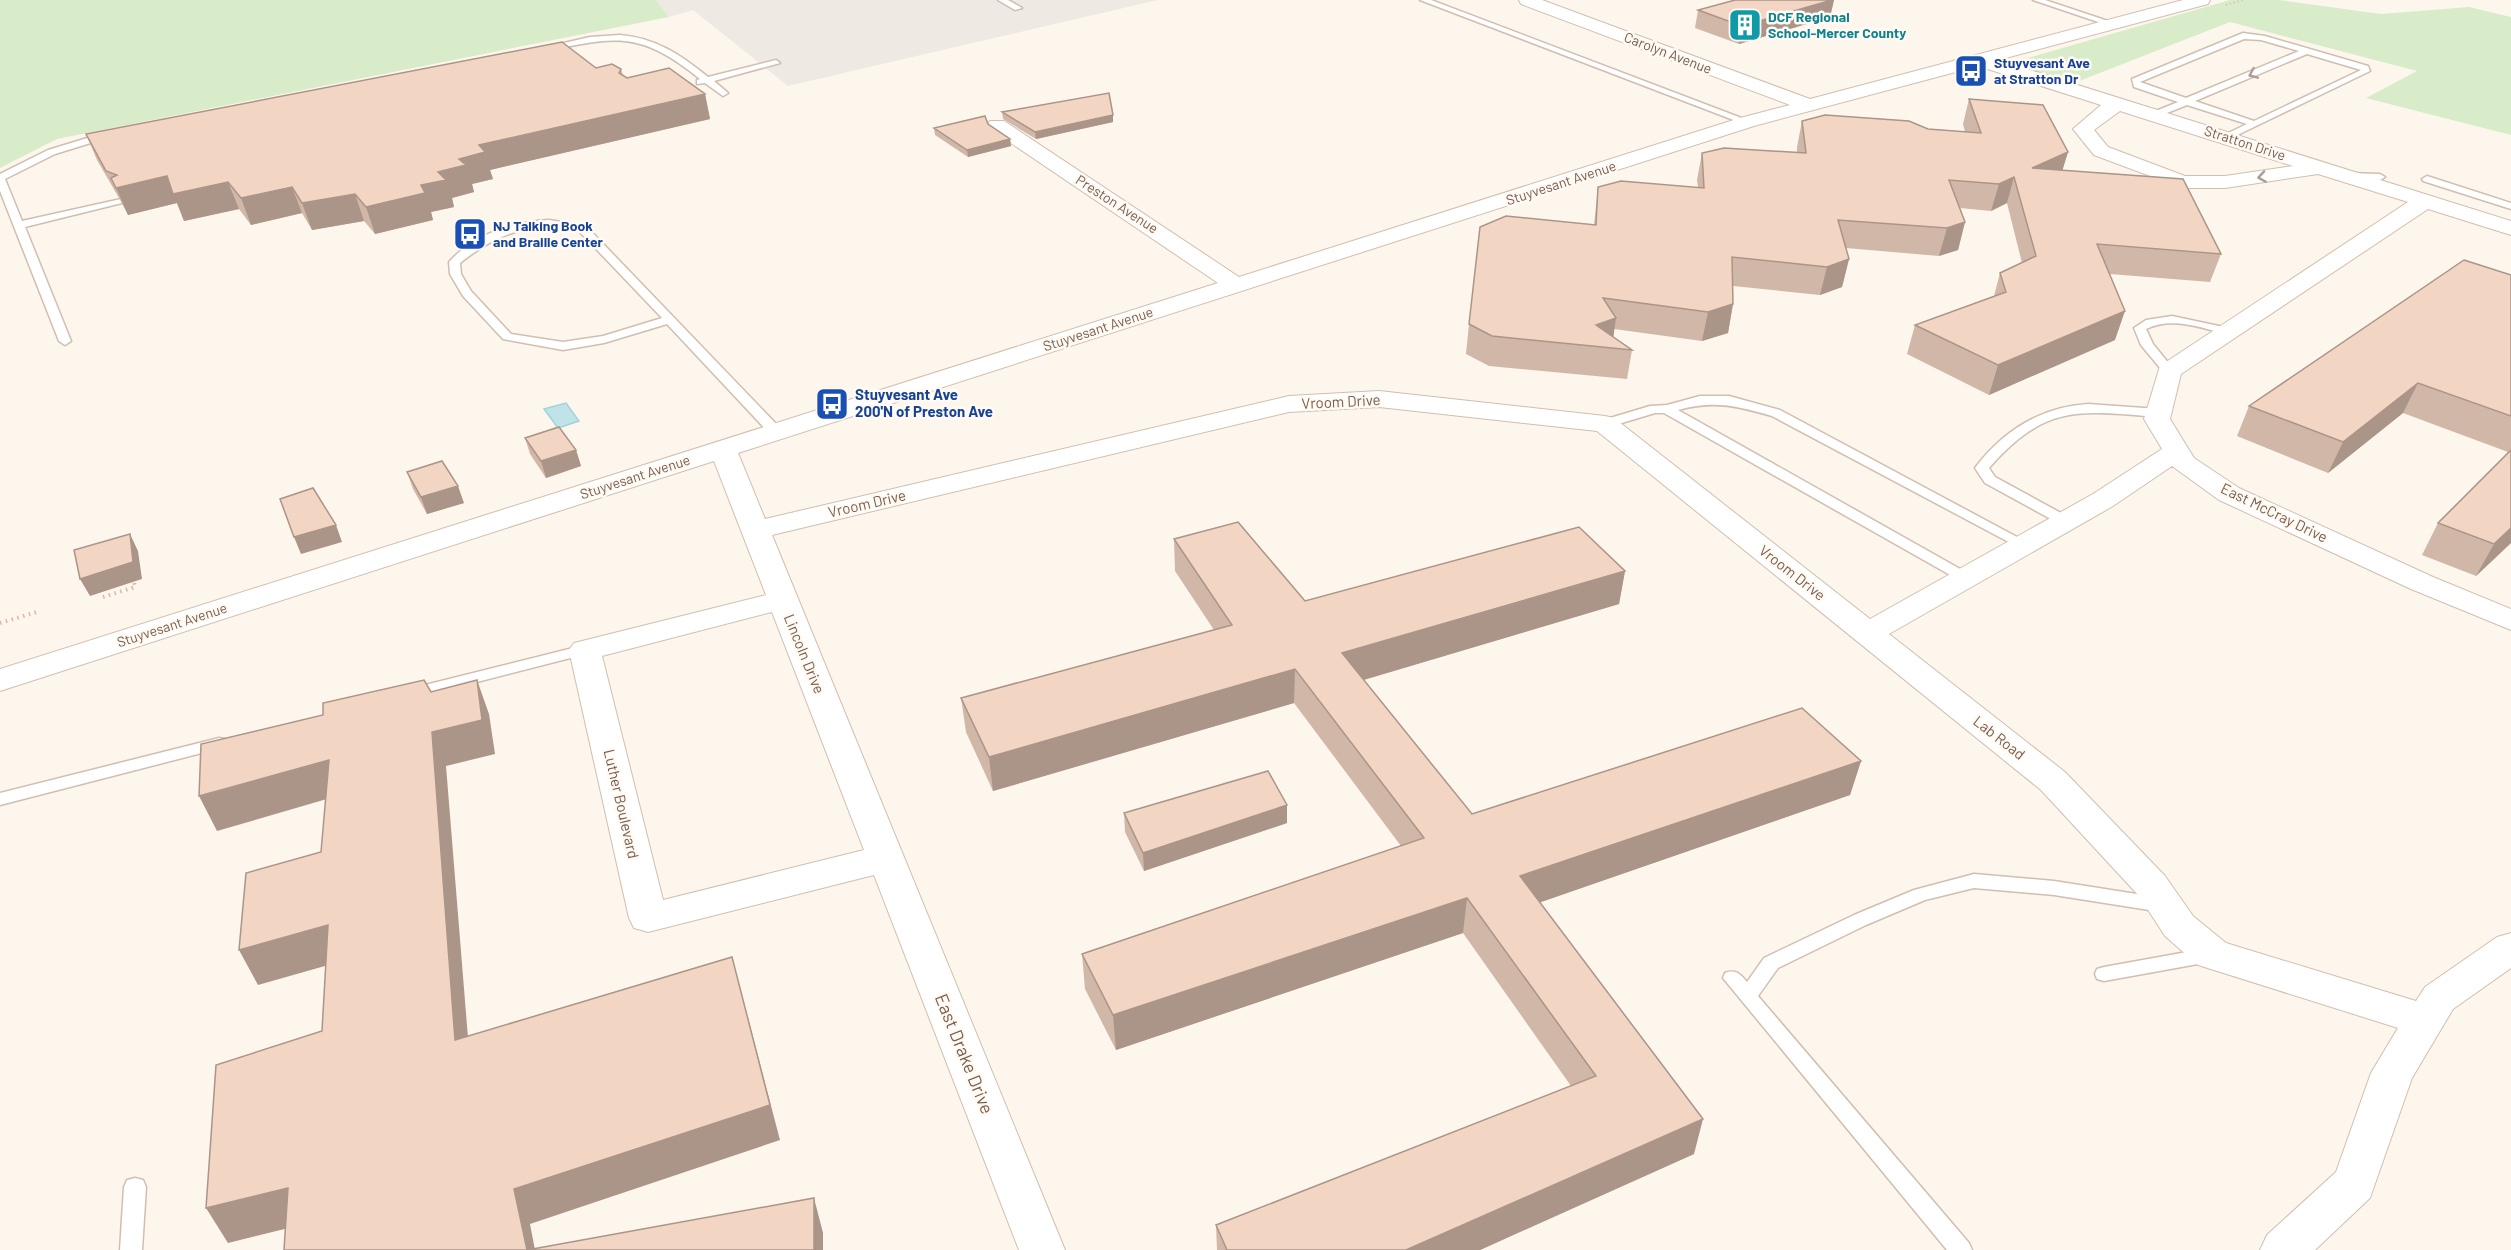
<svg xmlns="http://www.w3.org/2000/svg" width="2511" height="1250" font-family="Barlow,sans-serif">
<rect width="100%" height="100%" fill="#fdf6ec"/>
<path fill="#efe9e4" d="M656 0H1158L788 86 693 10 669 17Z"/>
<path fill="#d8ecc9" d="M0 0H656L669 17 57 139 0 168Z
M2230 0H2279L2381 14 2469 7 2511 17V135L2366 98 2417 71 2230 22 2069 85 2007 64Z"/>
<path fill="#bfe3e8" stroke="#a5d3da" stroke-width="1.5" d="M566 403 579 421 558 428 544 409Z"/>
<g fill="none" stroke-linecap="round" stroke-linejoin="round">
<g stroke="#d1beb0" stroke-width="3">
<path id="service" d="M998 0H1008L1022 8 1015 10Z
M1420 0H1431L1752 122 1744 124Z
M2033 0H2045L2117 24 2110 26Z
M2243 33 2265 36 2368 66 2370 71 2227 140 2224 139V135L2247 124 2187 105 2157 117H2151V113L2178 102 2134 87 2132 79ZM2244 39 2261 40 2299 51 2186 98 2140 82ZM2307 54 2361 70 2254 121 2195 101Z
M620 35C656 38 681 55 708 77L776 60 780 63 714 81 728 93 723 96 705 83 697 84V80L700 79C640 31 618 36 546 51L542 48 590 37Z
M107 132 110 133V137L55 154 5 179 22 221 121 199 126 202 25 227 71 341 65 345 59 341 0 191V174L48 150Z
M2348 173 2380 174 2385 177 2380 180 2344 178V174Z
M2427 176 2511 203V209L2423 181 2422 179Z
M549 220 586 226 781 429 782 432 781 435H771L667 324 604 343 563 350 503 339 463 296 450 274 449 262C474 234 512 222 549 220ZM549 227 578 230 662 318 603 336 563 342 511 334 471 291 461 274 460 263C488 241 512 228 549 227Z
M2172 316 2233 329 2235 331 2229 335C2202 328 2173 316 2146 329L2153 344 2175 371 2169 375 2165 374 2141 345 2134 328 2146 320Z
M1700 396H1729L1780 410 2030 544 2023 548 2018 547 1772 416C1736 406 1715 400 1678 410L1969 574 1971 577 1969 580H1959L1664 413H1655L1605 428 1599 424 1600 421 1650 406 1667 405Z
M2088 404 2158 409 2164 413 2158 417C2079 411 2046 403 1989 468L1995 477 2070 518 2072 521 2070 524H2060L1985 483 1975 468C2003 431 2041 407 2088 404Z
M585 645 593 650 590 653 411 699 403 694 405 690Z
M219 738 225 739 227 743 225 747 0 805V793Z
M1974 874 2054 881 2162 898 2168 900 2171 905 2168 910 2162 912 2054 895 1974 888 1925 900 1866 925 1778 968 1758 996 1969 1243 1972 1250H1947L1723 978 1725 973C1736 969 1740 974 1747 982L1764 958 1854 915 1914 890Z
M2209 948 2216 950 2218 955 2216 960 2209 962 2104 981 2097 979 2095 974 2097 969 2104 967Z
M135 1178 143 1180 146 1187 142 1250H120L124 1187 127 1180Z"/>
</g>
<g stroke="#d1beb0" stroke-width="2">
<path id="minor" d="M1519 0H1542L1810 99 2183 0H2210L2208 4 1998 60 2511 221V235L2428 209 2181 374 2170 419 2194 458 2239 488 2433 577 2511 609V630L2411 589 2219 500 2172 466 2113 506 1889 634 2065 772 2165 876 2193 916 2226 943 2416 1001 2425 987 2497 937 2511 933V968L2453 1009 2412 1078 2370 1198 2315 1250H2260L2267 1235 2336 1172 2371 1073 2398 1028 2198 965 2165 936 2139 896 2041 790 1597 431 1379 407 1289 412 772 535 1065 1250H1019L874 875 648 932 634 928 629 918 569 650 574 643 766 595 714 461 0 691V669L1218 283 990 129 987 125 990 121H1004L1239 277 1740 118 1790 105 1521 4ZM1978 66 2101 105 2073 129 2094 155 2182 188H2225L2318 174 2408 202 2160 366 2144 419 2162 449 2093 494 1870 619 1614 418 1605 416 1379 391 1289 396 765 519 738 453 1754 126ZM2120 111 2293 166 2225 176H2185L2108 147 2094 130ZM772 612 864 850 663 900 602 656Z"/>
</g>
<path stroke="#d9b8a5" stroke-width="2" stroke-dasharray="1 3" stroke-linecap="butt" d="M2226 5 2243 0"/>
<path stroke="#d9b8a5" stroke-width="4" stroke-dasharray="1.5 4.5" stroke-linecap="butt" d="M103 597 135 587 134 582
M0 623 37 612"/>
<use href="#service" fill="#fff" fill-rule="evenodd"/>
<use href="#minor" fill="#fff" fill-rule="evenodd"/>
</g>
<path fill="#d1b7a8" d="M1735 0H1834L1830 17 1739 44 1695 28 1698 10Z
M621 69 623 75 627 78 705 94 710 119 490 170 493 179 472 184 474 192 452 198 454 207 431 212 433 220 375 234 364 221 312 230 302 213 251 225 239 209 184 221 177 203 128 215 119 198 97 160 86 134Z
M1969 99 2068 152 2062 171 2221 254 2210 282 2110 274 2115 340 1989 395 1907 354 1915 325 1994 296 2000 273 2022 263 2007 203 1991 211 1960 208 1965 222 1958 250 1939 256 1846 248 1849 259 1842 287 1820 295 1733 286V304L1728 333 1702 341 1614 329 1613 337 1632 350 1627 379 1489 366 1466 354 1469 324 1594 225 1598 187H1698L1697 180 1702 153H1797V147L1802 121 1965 132 1963 124Z
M1002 112 1113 115V122L1036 139 1003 119Z
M988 124 1010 139 1011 146 968 157 935 135 934 128Z
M2511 275V543L2476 576 2422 555 2438 523 2508 452 2403 413 2328 473 2237 436 2249 406Z
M525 438 576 450 581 466 546 478 530 454Z
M407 472 464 503 427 514 413 489Z
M1174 539 1305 601 1625 571 1619 604 1363 680 1472 814 1861 761 1850 795 1540 902 1694 1154 1480 1250H1217L1216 1225 1571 1086 1463 933 1116 1050 1085 989 1082 954 1401 846 1294 703 993 791 966 732 961 698 1214 630 1175 571Z
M1287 805V823L1144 871 1125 832 1124 813Z"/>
<path fill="#aa9588" d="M1832 0H1834L1830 17 1739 44 1742 26Z
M705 94 710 119 490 170 493 179 472 184 474 192 452 198 454 207 431 212 433 220 375 234 366 207 421 185 438 172 479 145Z
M1113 115V122L1036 139 1035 132Z
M1010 139 1011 146 968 157 967 150Z
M2068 152 2060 178 2032 168Z
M167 176 228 182 239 209 184 221 177 203 128 215 116 188Z
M2014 177 2007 203 1991 211 1999 184Z
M292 187 302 213 251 225 241 198Z
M355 194 364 221 312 230 302 203Z
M1965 222 1958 250 1939 256 1947 228Z
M1849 259 1842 287 1820 295 1827 267Z
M1733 304 1728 333 1702 341 1708 312Z
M2125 311 2115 340 1989 395 1998 365Z
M1616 318 1612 347 1596 325Z
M2418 383 2403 413 2328 473 2343 442Z
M576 450 581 466 546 478 541 461Z
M458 486 464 503 427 514 421 497Z
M336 525 342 542 301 554 294 537Z
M2511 528V543L2476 576 2494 544Z
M130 534 138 551 142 579 90 596 80 579Z
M1625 571 1619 604 1340 687 1342 653Z
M1295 669 1294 703 993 791 989 757Z
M477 680 489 714 495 754 446 766 471 1075 455 1040 432 732Z
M329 760 344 794 217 831 199 796Z
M1861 761 1850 795 1515 911 1520 876Z
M1287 805V823L1144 871 1143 853Z
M1467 898 1463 933 1116 1050 1113 1015Z
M328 925 346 960 258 985 239 950Z
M732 957 780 1140 530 1224 535 1250H527L514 1189Z
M1703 1119 1694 1154 1480 1250H1406Z
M288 1188 309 1223 228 1243 206 1208Z
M814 1198 823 1233V1250H814Z"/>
<path fill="#f3d5c3" stroke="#aa9588" stroke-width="1.5" d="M1735 0H1832L1742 26 1698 10Z
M562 42 596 68 612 64 621 69 619 73 627 78 669 68 705 94 479 145 485 152 459 159 466 165 438 172 446 180 421 185 425 193 366 207 355 194 302 203 292 187 241 198 228 182 173 194 167 176 116 188 111 178 117 175 106 171 86 134Z
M1109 93 1113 115 1035 132 1002 112Z
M1969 99 2043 105 2068 152 2032 168 2183 179 2221 254 2097 244 2125 311 1998 365 1915 325 2006 292 2000 273 2036 256 2014 177 1999 184 1949 180 1965 222 1947 228 1838 220 1849 259 1827 267 1732 257 1733 304 1708 312 1603 298 1616 318 1596 325 1632 350 1492 336 1469 324 1480 227 1506 216 1596 225 1598 187 1621 181 1704 188 1702 153 1724 148 1806 153 1802 121 1825 115 1909 121 1928 129 1981 133Z
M985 116 988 124 1010 139 967 150 934 128Z
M2464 260 2511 275V416L2418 383 2343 442 2249 406Z
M559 427 576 450 541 461 525 438Z
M2511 450V528L2494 544 2438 523Z
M442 461 458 486 421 497 407 472Z
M313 488 336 525 294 537 280 499Z
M1238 522 1305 601 1579 527 1625 571 1342 653 1472 814 1802 708 1861 761 1520 876 1703 1119 1406 1250H1227L1216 1225 1596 1076 1467 898 1113 1015 1082 954 1424 838 1295 669 989 757 961 698 1232 625 1174 539Z
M130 534 133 562 80 579 74 550Z
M424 680 431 692 477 680 482 720 432 732 455 1040 732 957 770 1105 514 1189 527 1250 814 1198V1250H284L288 1188 206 1208 216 1065 322 1031 328 925 239 950 246 873 321 852 329 760 199 796 201 744 323 715V703Z
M1268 771 1287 805 1143 853 1124 813Z"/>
<defs><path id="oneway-chevron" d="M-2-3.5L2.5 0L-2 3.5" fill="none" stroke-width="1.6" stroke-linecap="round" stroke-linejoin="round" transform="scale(1.5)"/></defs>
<g stroke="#af9d94">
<use href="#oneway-chevron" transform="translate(2253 74) rotate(157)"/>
<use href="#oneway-chevron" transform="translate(2262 177) rotate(171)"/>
</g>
<defs>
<g id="building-square" transform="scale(1.725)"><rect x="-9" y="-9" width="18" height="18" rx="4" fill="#0f9aa8" stroke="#fffaf3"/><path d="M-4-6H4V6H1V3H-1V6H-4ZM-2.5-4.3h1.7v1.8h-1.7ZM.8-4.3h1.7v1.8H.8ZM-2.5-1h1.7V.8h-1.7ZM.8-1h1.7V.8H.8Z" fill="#fff"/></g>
<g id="bus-square" transform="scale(1.725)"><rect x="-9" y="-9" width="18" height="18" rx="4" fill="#1a4fb4" stroke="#fffaf3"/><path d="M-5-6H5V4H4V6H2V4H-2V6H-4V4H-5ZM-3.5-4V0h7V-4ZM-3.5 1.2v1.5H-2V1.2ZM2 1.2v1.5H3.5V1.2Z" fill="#fff"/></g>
</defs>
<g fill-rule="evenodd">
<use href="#building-square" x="1745" y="25"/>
<use href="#bus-square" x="1971" y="71"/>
<use href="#bus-square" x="470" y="234"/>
<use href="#bus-square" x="832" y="404"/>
</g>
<g text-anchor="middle" stroke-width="5" stroke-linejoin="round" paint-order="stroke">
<g font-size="14" font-weight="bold" fill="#0d838f" stroke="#fffaf3" text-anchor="start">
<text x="1768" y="22">DCF Regional<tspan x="1768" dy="16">School-Mercer County</tspan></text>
</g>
<g font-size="14" fill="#7a5c4d" stroke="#fffaf3">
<text transform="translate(1668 53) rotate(21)" y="5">Carolyn Avenue</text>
<text transform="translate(2245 143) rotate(18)" y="5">Stratton Drive</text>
<text transform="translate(1561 183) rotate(-18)" y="5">Stuyvesant Avenue</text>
<text transform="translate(1117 204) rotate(33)" y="5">Preston Avenue</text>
<text transform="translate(1098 329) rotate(-18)" y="5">Stuyvesant Avenue</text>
<text transform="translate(635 477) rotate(-18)" y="5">Stuyvesant Avenue</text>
<text transform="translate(172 625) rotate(-18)" y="5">Stuyvesant Avenue</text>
</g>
<g font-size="14" font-weight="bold" fill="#164399" stroke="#fffaf3" text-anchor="start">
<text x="1994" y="68">Stuyvesant Ave<tspan x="1994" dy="16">at Stratton Dr</tspan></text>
<text x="493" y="231">NJ Talking Book<tspan x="493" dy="16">and Braille Center</tspan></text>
</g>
<g font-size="15" font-weight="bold" fill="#164399" stroke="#fffaf3" text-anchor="start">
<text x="855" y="400">Stuyvesant Ave<tspan x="855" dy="17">200'N of Preston Ave</tspan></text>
</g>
<g font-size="15" fill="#7a5c4d" stroke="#fffaf3">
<text transform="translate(1341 402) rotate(-3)" y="5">Vroom Drive</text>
<text transform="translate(867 504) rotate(-13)" y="5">Vroom Drive</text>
<text transform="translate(2274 513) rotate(26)" y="5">East McCray Drive</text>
<text transform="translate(1792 573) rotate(38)" y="5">Vroom Drive</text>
<text transform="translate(804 654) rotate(68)" y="5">Lincoln Drive</text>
<text transform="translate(1999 738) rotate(38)" y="5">Lab Road</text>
<text transform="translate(621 804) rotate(77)" y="5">Luther Boulevard</text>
</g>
<g font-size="18" fill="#7a5c4d" stroke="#fffaf3">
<text transform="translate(964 1054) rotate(68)" y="6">East Drake Drive</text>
</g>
</g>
</svg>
